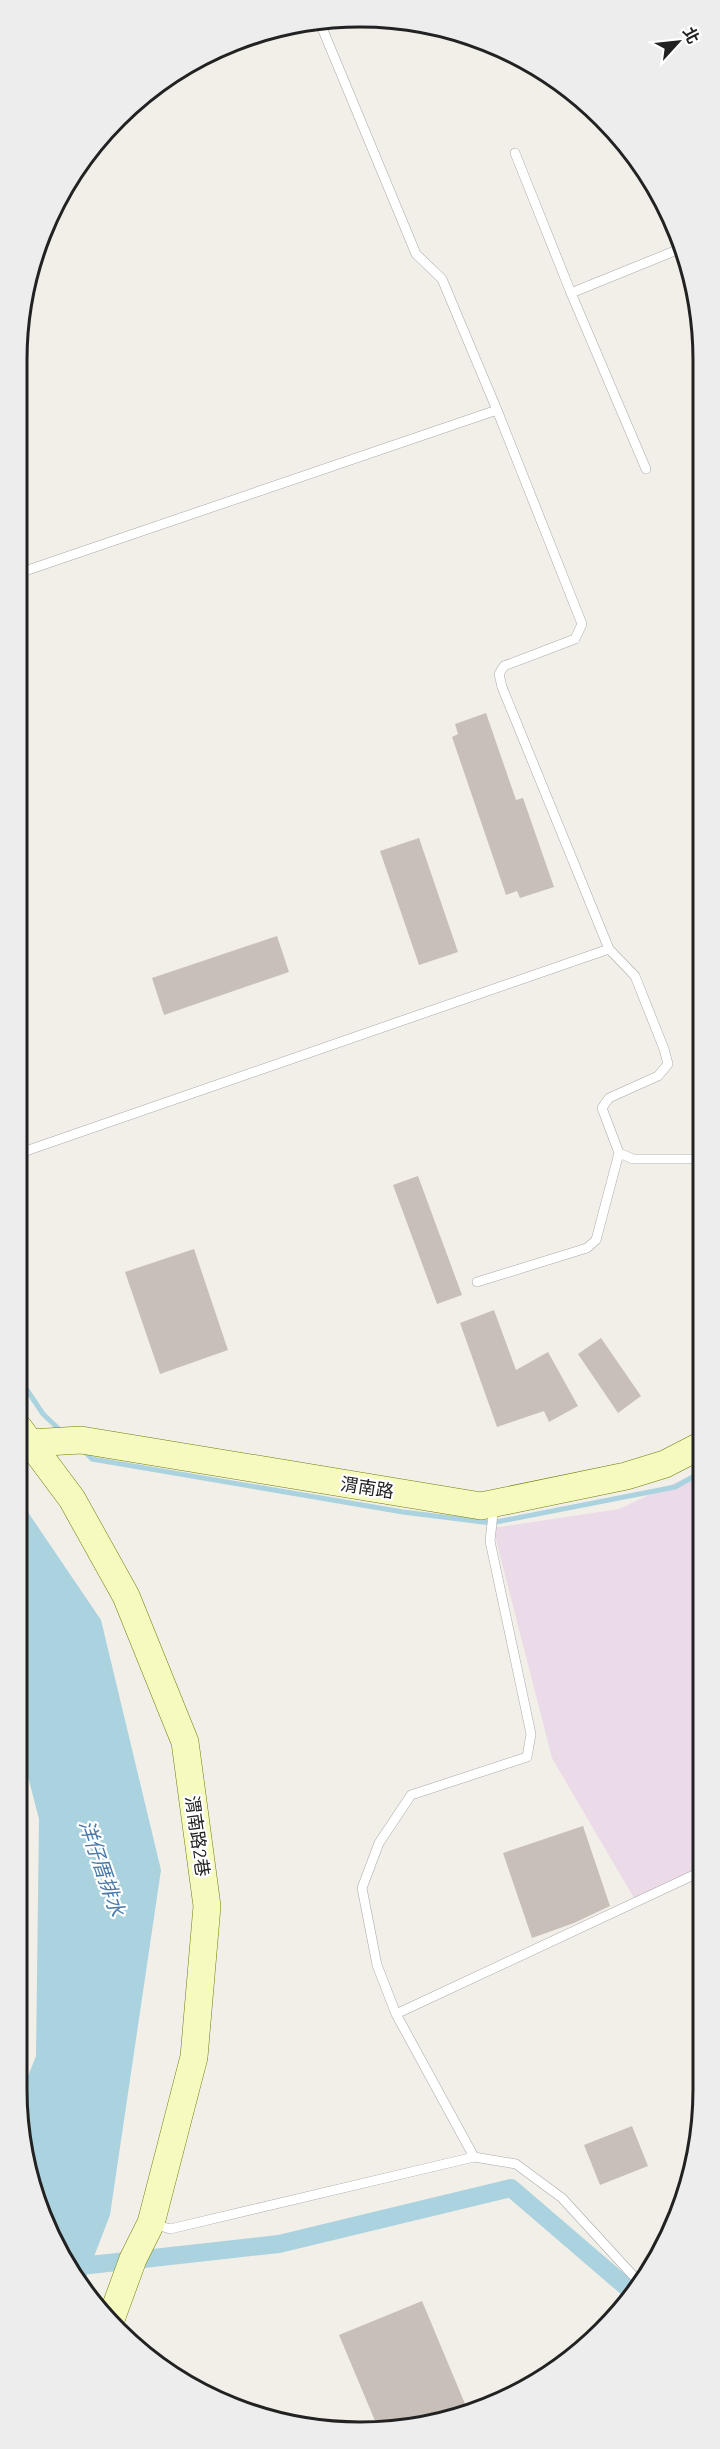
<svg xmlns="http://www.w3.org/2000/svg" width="720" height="2449" font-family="Barlow,'Noto Sans TC',sans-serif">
<rect width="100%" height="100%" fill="#f2efe9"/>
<path fill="#ebdbe8" d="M698 1472V1875L638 1905 552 1758 493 1528 619 1509Z"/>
<path fill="#aad3df" d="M19 1499 101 1620 161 1870 110 2215 83 2285 43 2220 19 2099 36 2056 39 1819 18 1738Z"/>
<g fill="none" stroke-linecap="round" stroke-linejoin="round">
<path stroke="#aad3df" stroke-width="5" d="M19 1378 43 1414 62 1432
M83 1450 92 1459 403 1512 491 1523 675 1487 698 1474"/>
<path stroke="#aad3df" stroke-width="18" d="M72 2267 279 2244 511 2188 631 2291"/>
</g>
<path fill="#c7bfb8" d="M486 713 516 800 523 798 554 887 520 898 517 891 506 895 452 737 458 734 455 724Z
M419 838 458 952 419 965 380 851Z
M277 936 289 972 164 1015 152 978Z
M418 1176 462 1295 437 1304 393 1185Z
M194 1249 228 1350 160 1374 125 1272Z
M494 1310 516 1370 548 1352 578 1406 549 1422 544 1411 497 1427 460 1323Z
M601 1338 641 1396 618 1413 578 1354Z
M583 1826 610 1906 574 1923 532 1938 503 1853Z
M632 2126 648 2166 600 2185 584 2145Z
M422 2301 468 2411 449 2421 378 2428 339 2335Z"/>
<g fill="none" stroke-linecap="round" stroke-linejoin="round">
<g stroke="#a9a9a9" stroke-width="10">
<path id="lane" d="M320 23 416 254 442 279 497 410 582 624 575 639 504 666 499 674 502 687 609 949 635 976 664 1049 668 1064 658 1076 609 1098 602 1108 619 1153 633 1159H699
M515 153 571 293 646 469
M571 293 682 248
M22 572 497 410
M20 1153 609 949
M477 1282 587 1248 596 1240 619 1153
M396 2014 377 1965 362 1888 379 1843 411 1795 527 1757 531 1734 490 1541 494 1505
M474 2157 516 2164 562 2198 639 2282
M154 2224 170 2229 474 2157 396 2014 698 1873"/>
</g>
<g stroke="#707d05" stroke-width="28">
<path id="secondary" d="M19 1428 72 1499 126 1596 185 1742 207 1906 194 2057 151 2223 133 2259 110 2322
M29 1443 81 1440 481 1506 626 1476 665 1464 698 1447"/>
</g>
<use href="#lane" stroke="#fff" stroke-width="9"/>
<use href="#secondary" stroke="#f7fabf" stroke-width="27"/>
</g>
<g text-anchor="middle" stroke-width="4.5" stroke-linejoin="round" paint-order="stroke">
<g font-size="18" fill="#222" stroke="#fff">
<text transform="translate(367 1488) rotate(9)" y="6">渭南路</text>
<text transform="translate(197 1836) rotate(82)" y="6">渭南路2巷</text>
</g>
<g font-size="20" font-style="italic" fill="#4a7aab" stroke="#fff">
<text transform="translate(102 1868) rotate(71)" y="7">洋仔厝排水</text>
</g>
</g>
<path d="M0 0H720V2449H0ZM360 27H360A333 333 0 0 1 693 360V2089A333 333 0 0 1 360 2422H360A333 333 0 0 1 27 2089V360A333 333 0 0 1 360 27Z" fill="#ededed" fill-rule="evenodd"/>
<path fill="none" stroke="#222" stroke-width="3" d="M360 27H360A333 333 0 0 1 693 360V2089A333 333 0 0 1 360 2422H360A333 333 0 0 1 27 2089V360A333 333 0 0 1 360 27Z"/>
<g transform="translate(678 42) rotate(63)" stroke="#ffffff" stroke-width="4.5" paint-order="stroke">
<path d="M0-4.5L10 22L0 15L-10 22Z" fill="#222222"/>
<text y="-9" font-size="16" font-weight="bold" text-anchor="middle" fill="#222222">北</text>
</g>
</svg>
